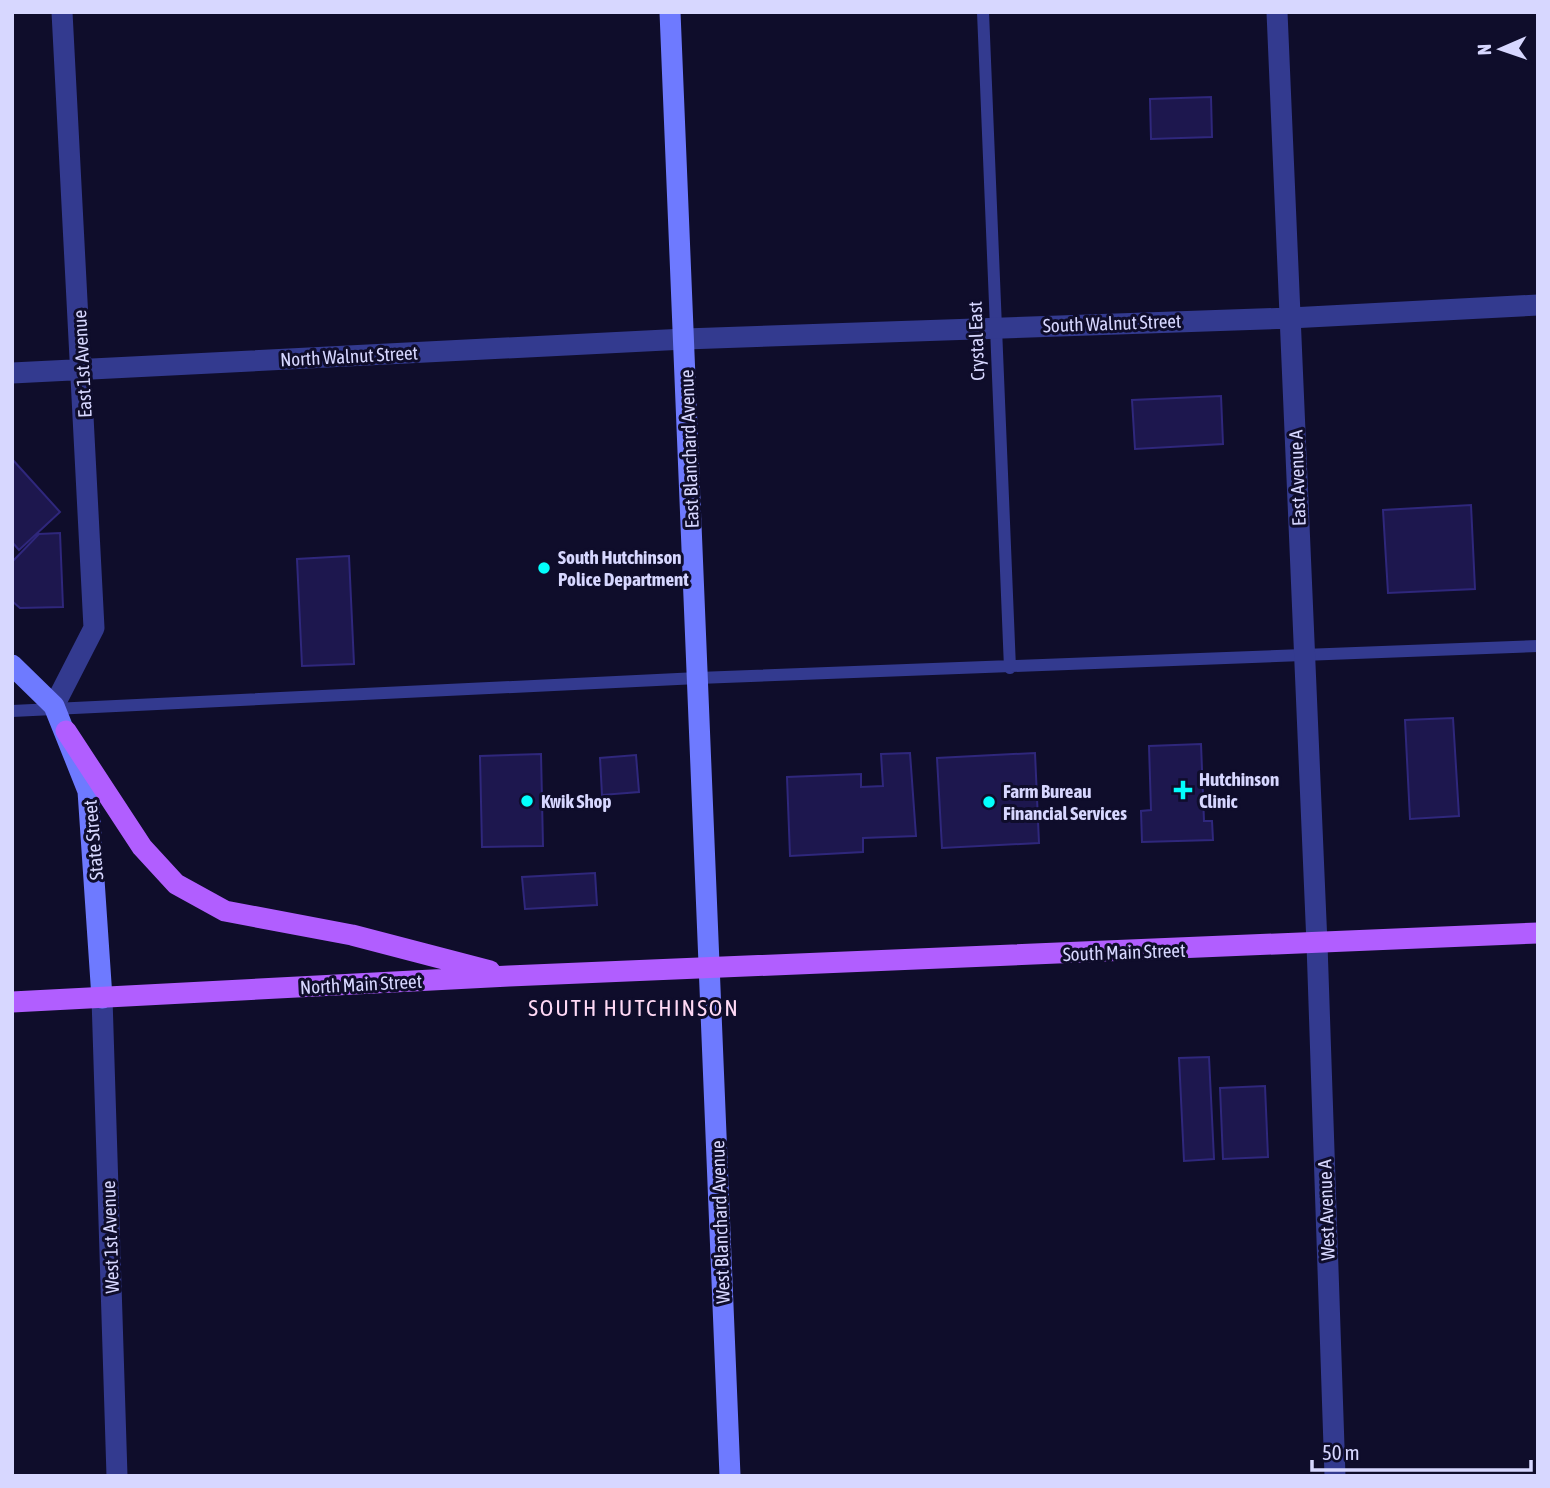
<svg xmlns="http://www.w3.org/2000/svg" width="1550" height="1488" font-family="'Asap Condensed',sans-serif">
<rect width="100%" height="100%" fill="#0f0d2b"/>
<path fill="#1d174e" stroke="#2f277c" stroke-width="2" d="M1211 97 1212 137 1151 139 1150 99Z
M1221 396 1223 444 1135 449 1132 400Z
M12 459 60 512 19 550 12 542Z
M1471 505 1475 589 1388 593 1383 510Z
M60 533 63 607 20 608 12 601V562L39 534Z
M349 556 354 664 302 666 297 559Z
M1453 718 1459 816 1410 819 1405 720Z
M1201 744 1204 821H1212L1213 840 1142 842 1141 811 1151 810 1149 746Z
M910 753 916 836 863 838V852L790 856 787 777 861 774V787L883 786 881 754Z
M1035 753 1039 843 942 848 937 758Z
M541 754 543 846 482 847 480 756Z
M636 755 639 792 602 795 600 758Z
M595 873 597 905 525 909 522 877Z
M1209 1057 1214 1159 1184 1161 1179 1058Z
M1265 1086 1268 1157 1223 1159 1220 1088Z"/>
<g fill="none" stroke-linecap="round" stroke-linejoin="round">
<path stroke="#333a8f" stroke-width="12" d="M983 12 1010 668
M12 711 698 678 1538 646"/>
<path stroke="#333a8f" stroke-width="21" d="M1277 12 1317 944 1335 1476
M12 373 685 339 1290 318 1538 305
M54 706 94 628 62 12
M102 998 117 1476"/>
<path stroke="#6e7aff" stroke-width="21" d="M670 12 730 1476
M12 665 54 706 88 791 102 998"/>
<path stroke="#b15eff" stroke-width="21" d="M66 731 142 847 176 884 225 911 352 935 490 971
M12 1002 509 976 1538 933"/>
</g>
<g fill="#03fffd" stroke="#0f0d2b" stroke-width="2.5">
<circle cx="544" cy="568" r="7"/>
<path d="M1179.5 779.5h7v7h7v7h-7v7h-7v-7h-7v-7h7z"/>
<circle cx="527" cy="801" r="7"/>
<circle cx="989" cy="802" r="7"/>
</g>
<g text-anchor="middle" stroke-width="6" stroke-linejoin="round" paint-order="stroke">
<g font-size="19" fill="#d7d7ff" stroke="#0f0d2b">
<text transform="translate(1112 323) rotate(-2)" y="7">South Walnut Street</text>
<text transform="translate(976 341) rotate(-92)" y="7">Crystal East</text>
<text transform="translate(349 356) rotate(-3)" y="7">North Walnut Street</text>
<text transform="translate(82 364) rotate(-93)" y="7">East 1st Avenue</text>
<text transform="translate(689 449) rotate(-92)" y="7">East Blanchard Avenue</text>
<text transform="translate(1297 478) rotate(-92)" y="7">East Avenue A</text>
<text transform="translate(93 840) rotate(-95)" y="7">State Street</text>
<text transform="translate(1124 952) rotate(-2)" y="7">South Main Street</text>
<text transform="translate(361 984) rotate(-3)" y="7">North Main Street</text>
<text transform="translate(1326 1210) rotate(-92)" y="7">West Avenue A</text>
<text transform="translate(720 1222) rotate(-92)" y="7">West Blanchard Avenue</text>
<text transform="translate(110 1237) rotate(-92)" y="7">West 1st Avenue</text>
</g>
<g font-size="19" font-weight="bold" fill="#d7d7ff" stroke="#0f0d2b" text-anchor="start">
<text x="558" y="564">South Hutchinson<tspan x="558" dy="22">Police Department</tspan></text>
<text x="1199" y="786">Hutchinson<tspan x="1199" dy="22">Clinic</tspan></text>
<text x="1003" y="798">Farm Bureau<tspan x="1003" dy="22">Financial Services</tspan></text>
<text x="541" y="808">Kwik Shop</text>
</g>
<g font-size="23" letter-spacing="2" fill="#ffd9f5" stroke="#0f0d2b">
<text x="634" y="1016">SOUTH HUTCHINSON</text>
</g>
</g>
<rect width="1550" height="1488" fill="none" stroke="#d7d7ff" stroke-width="28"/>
<g transform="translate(1501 49) rotate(268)" stroke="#0f0d2b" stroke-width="5" paint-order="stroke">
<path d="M0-5L12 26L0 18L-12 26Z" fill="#d7d7ff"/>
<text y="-10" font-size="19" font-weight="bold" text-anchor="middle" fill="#d7d7ff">N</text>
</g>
<path d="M1312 1460v10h219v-10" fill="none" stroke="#d7d7ff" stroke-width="3.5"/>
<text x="1322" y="1460" font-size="21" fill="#d7d7ff" stroke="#0f0d2b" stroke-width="5" paint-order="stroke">50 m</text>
</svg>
